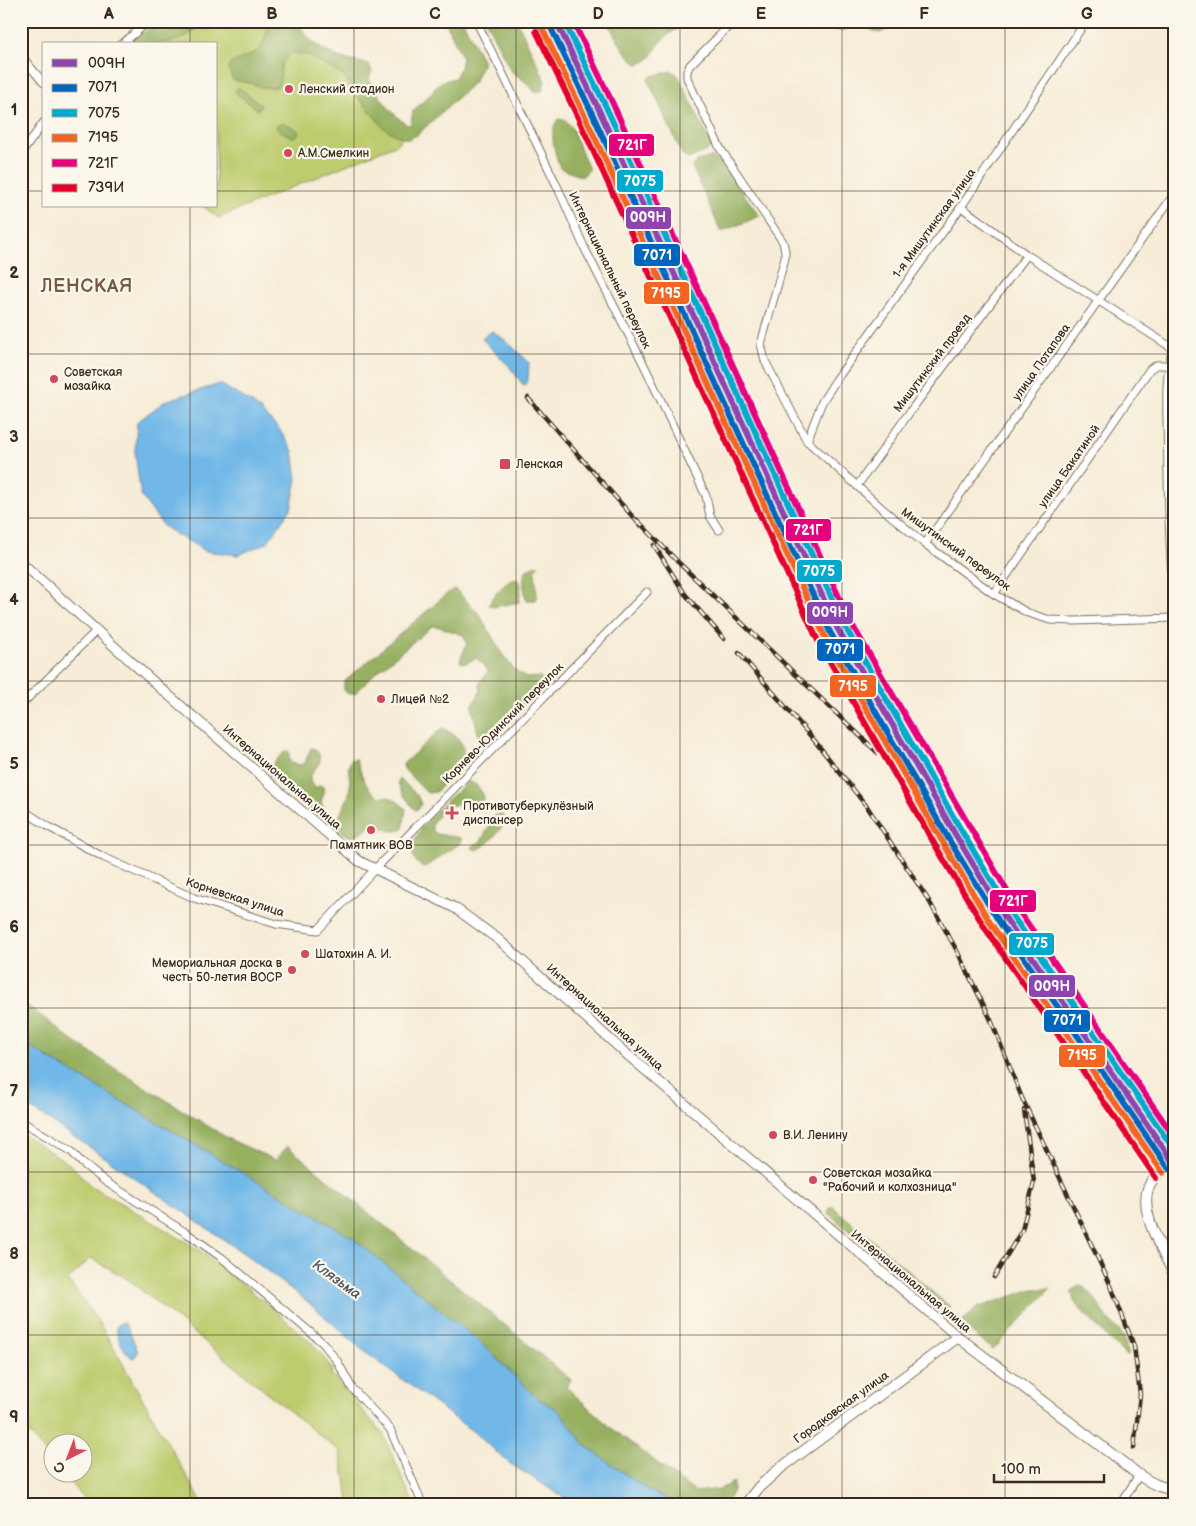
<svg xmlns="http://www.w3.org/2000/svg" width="1196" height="1526" font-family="'Balsamiq Sans',sans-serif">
<rect width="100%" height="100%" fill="#fbf7ec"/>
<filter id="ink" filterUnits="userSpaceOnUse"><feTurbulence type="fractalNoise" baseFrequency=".02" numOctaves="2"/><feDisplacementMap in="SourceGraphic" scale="10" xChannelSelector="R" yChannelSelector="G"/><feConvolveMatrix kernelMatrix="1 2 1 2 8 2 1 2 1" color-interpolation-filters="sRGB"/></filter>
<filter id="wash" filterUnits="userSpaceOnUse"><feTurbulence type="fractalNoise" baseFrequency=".0096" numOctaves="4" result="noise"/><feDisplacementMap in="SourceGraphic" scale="20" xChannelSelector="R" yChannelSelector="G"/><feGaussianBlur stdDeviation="1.12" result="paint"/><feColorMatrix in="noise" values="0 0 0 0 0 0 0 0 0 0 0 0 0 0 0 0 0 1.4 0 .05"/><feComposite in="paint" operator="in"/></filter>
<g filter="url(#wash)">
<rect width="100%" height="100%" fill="#f6ecd7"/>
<path fill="#bdcc6e" stroke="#7c7b46" d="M165 21H291L408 134 395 145 218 218 203 206H216V44H141Z
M808 21 857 23 842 31C830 28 819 27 808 21Z
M21 1133 71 1165 90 1185 198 1249 265 1302 315 1346 333 1370 331 1374 383 1434 414 1505H350L340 1452 129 1280 91 1258 68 1280 100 1324 203 1505H89L63 1474H82V1444H52V1461L21 1424Z"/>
<path fill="#96b061" stroke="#686d40" d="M159 21H203C184 47 156 44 127 44Z
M266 21H299C303 38 325 53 341 58 350 61 359 62 369 64L372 71 369 79C379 97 391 113 407 125L411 124 413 111 432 93 438 84 443 81 455 78 460 68 462 57 445 21H463L483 62 474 82 417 135 408 139 398 136 384 128 351 89 344 76 307 55 292 53C275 64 285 73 277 87 263 90 261 86 249 83 244 81 239 82 233 80L228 69 229 65C255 50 263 58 268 23Z
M486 21H517L545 80 542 91 535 92 527 83 511 71Z
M608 21H690C681 27 670 32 663 40 652 50 655 61 637 64 624 52 615 38 608 21Z
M835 21H891L888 29 879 33 857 23Z
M672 71 678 75 712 146 707 151 688 159 682 154 648 80 651 76Z
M238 87 259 103 261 106 258 110 235 92Z
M558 119 565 120 572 128 589 170 582 177 560 168C555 153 548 133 558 119Z
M283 123 295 128 299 132 297 135 293 137 282 132 276 127 278 124Z
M711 157 718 160 760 216 721 232 692 166 697 161Z
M539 565 535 571 537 595 536 600H526C524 585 518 567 539 565Z
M513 579 518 580 521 586 519 602 493 607 489 605C494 594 503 585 513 579Z
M455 589 480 615 502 654 514 669 526 678 540 677 543 681 542 686 509 719 488 742 484 743 479 739 472 706 481 690 479 684 488 672 485 666 476 658 466 663 460 662C460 658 466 648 467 642L463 635 440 627 432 626 372 676 356 693 348 694 344 690V682L448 593Z
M442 728C483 747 455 769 436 792L427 793 404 769 403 764Z
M311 748 315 749 319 754 320 762C314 772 303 779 316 788L320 785 323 787 324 794 321 801 325 817 322 820 317 817 270 776 268 769 283 753 287 750 289 752V759L291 763 300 765 305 763Z
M356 759C363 776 363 786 379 797 392 795 397 801 406 809L403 828C393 836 382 826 371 825 357 835 353 844 338 827 337 814 349 802 350 788 351 778 346 770 351 760Z
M400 779 417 795 421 804 419 808 415 810 402 793 398 783Z
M468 782C477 783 480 789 484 797 471 819 469 802 453 805 444 807 438 816 432 823V830L437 834 461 838V843L425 867H422C389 844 452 797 468 782Z
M501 814 507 819C500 830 489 846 476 850L472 848 475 844 479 843C486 835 489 824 496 815Z
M21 1000 69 1038 111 1066 229 1139 275 1160 287 1146 471 1297 571 1380 566 1387 610 1427 695 1492 720 1489 734 1482 733 1490 726 1505H680L648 1490 587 1447 558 1410 537 1398 482 1344 227 1164 21 1042Z
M832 1206 950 1307 941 1310 828 1213V1211Z
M1079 1285C1094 1290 1099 1309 1108 1320 1114 1326 1120 1330 1124 1338 1126 1344 1127 1350 1127 1357L1078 1307 1074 1301 1071 1291Z
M1033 1289H1050L993 1350 960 1323 977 1308Z"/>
<path fill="#71b8e8" stroke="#567183" d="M492 331 505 340 529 362C528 370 530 380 524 386L509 366 482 339Z
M220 384 254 404 279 429 293 451 297 479 291 509 267 543 238 555 205 551 164 527 141 496 135 452 137 422 165 401Z
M21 1042 353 1238 482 1344 537 1398 558 1410 587 1447 648 1490 680 1505H576L509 1463 475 1433 365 1352 308 1302 246 1255 97 1152 21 1102Z
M120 1323H124L129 1330 138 1352 135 1357 132 1358C124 1351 117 1338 116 1327Z"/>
</g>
<g filter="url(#ink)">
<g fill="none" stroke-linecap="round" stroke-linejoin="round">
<g stroke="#7c6e5f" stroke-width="9">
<path id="minor" d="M476 21 501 70 558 188 584 247 645 367 706 496 710 516 719 530
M734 21 690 65 687 71V78L720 148 783 242 785 251V258L761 344 765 361 807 441 885 511 925 544 994 594 1028 613 1050 620 1074 621 1175 618
M122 44 149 21
M21 56 44 83
M21 154 44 122
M961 207 1027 255 1174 349
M807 441 822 402 836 380 961 207 1086 21
M857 486 909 413 1027 255
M925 544 1175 193
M994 594 1150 369 1156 365H1171
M21 705 97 630
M21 809 49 827 103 857 194 898 276 924 318 930 375 869 647 592
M21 1121 71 1151 82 1163 106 1182 188 1234 221 1257 323 1343 337 1361 352 1388 390 1429 423 1505
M1120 1505 1139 1475"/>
</g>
<g stroke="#7c6e5f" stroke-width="11">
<path id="tertiary" d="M21 562 157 685 359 861 455 908 499 940 623 1051 958 1337"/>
</g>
<g stroke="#7c6e5f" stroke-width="12">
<path id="secondary" d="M1175 346C1165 377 1169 417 1169 449 1170 497 1170 544 1175 592
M1175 1160C1165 1167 1155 1174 1150 1184 1136 1210 1164 1252 1175 1276
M745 1505 759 1487 778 1470 958 1337 1139 1475C1150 1482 1162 1490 1175 1488"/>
</g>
<use href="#minor" stroke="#fff" stroke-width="7"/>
<use href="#tertiary" stroke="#fff" stroke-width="9"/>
<use href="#secondary" stroke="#fff" stroke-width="10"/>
<g stroke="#3b2a1e" stroke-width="4.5">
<path id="rail" d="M528 398 640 525
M637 520 679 563 878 753
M654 545 685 594 724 639
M739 653 814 740 868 808 929 901 956 949 991 1020 1022 1098 1111 1286 1134 1346 1140 1394 1134 1448
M1070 1036 1175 1178
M994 1277 1022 1230 1034 1182 1024 1110"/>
</g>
<use href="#rail" stroke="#fbf7ec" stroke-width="2.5" stroke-dasharray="8" stroke-linecap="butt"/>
<g stroke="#fbf7ec" stroke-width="10">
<path id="rail-1" d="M556 21 599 110 837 628 955 834 1004 916 1175 1165"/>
</g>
<g stroke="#fbf7ec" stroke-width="10">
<path id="rail-2" d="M549 24 592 113 830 632 948 838 998 920 1169 1169"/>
</g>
<g stroke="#fbf7ec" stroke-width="10">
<path id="rail-3" d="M564 21 606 107 844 625 961 830 1010 912 1175 1151"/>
</g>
<g stroke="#fbf7ec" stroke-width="10">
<path id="rail-4" d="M542 28 585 116 824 635 942 841 991 924 1163 1173"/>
</g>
<g stroke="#fbf7ec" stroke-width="10">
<path id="rail-5" d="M573 21 613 104 850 621 1017 908 1175 1138"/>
</g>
<g stroke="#fbf7ec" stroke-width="10">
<path id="rail-6" d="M536 31 579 120 817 639 935 845 985 928 1156 1178"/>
</g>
<use href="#rail-1" stroke="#8e44ad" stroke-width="6"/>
<use href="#rail-2" stroke="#0065bd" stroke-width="6"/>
<use href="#rail-3" stroke="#00a9ce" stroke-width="6"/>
<use href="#rail-4" stroke="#f26522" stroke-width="6"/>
<use href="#rail-5" stroke="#e5007d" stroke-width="6"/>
<use href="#rail-6" stroke="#e4002b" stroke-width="6"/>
</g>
</g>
<path fill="none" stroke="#3b2a1e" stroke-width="1" stroke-opacity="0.55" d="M190 21V44M354 21V1505M516 21V1505M680 21V1505M842 21V1505M1005 21V1505M21 191H44M216 191H1175M190 206V1505M21 354H1175M21 518H1175M21 681H1175M21 845H1175M21 1008H1175M21 1172H1175M21 1335H1175"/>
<g fill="#d1495b" stroke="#fbf7ec" stroke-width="2">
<circle cx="289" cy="89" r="5"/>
<circle cx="288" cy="153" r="5"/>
<circle cx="54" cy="379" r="5"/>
<rect x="499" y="458" width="12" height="12" rx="2.5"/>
<circle cx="381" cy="699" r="5"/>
<path d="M449.5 805.5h5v5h5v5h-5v5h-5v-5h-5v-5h5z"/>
<circle cx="371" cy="830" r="5"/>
<circle cx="305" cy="954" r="5"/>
<circle cx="292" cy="970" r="5"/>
<circle cx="773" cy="1135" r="5"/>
<circle cx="813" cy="1180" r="5"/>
</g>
<g text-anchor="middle" stroke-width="4.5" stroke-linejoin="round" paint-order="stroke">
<g font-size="12" fill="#3b2a1e" stroke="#fbf7ec" text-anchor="start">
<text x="299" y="93">Ленский стадион</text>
<text x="298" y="157">А.М.Смелкин</text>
<text x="64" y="376">Советская<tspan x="64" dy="14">мозайка</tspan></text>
<text x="516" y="468">Ленская</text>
<text x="391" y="703">Лицей №2</text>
<text x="463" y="810">Противотуберкулёзный<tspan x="463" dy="14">диспансер</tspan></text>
<text x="371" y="849" text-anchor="middle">Памятник ВОВ</text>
<text x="315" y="958">Шатохин А. И.</text>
<text x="282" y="967" text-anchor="end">Мемориальная доска в<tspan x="282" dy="14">честь 50-летия ВОСР</tspan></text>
<text x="783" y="1139">В.И. Ленину</text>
<text x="823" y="1177">Советская мозайка<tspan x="823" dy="14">"Рабочий и колхозница"</tspan></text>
</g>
<g font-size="12" fill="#3b2a1e" stroke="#fbf7ec">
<text transform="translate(934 223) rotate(-54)" y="4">1-я Мишутинская улица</text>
<text transform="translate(610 270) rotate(64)" y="4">Интернациональный переулок</text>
<text transform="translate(1041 362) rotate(-55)" y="4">улица Потапова</text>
<text transform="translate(932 363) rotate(-53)" y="4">Мишутинский проезд</text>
<text transform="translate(1069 466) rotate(-55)" y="4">улица Бакатиной</text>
<text transform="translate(956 549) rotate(36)" y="4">Мишутинский переулок</text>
<text transform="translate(503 723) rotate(-45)" y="4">Корнево-Юдинский переулок</text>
<text transform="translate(282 777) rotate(41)" y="4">Интернациональная улица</text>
<text transform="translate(235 897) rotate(18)" y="4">Корневская улица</text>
<text transform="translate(605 1017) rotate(42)" y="4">Интернациональная улица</text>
<text transform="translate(911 1281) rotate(40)" y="4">Интернациональная улица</text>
<text transform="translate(841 1407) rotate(-36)" y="4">Городковская улица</text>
</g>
<g font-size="14" font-style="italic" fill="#4b555b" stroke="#fbf7ec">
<text transform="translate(337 1279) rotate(36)" y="5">Клязьма</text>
</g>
<g font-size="18" font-weight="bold" letter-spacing="1" fill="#785843" stroke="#fbf7ec">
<text x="87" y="292">ЛЕНСКАЯ</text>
</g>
</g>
<g stroke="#fbf7ec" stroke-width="2">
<rect x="608" y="133" width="47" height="24" rx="5" fill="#e5007d"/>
<rect x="616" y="169" width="48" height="24" rx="5" fill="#00a9ce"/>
<rect x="625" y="206" width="47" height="24" rx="5" fill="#8e44ad"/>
<rect x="633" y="243" width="48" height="24" rx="5" fill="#0065bd"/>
<rect x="643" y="281" width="47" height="24" rx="5" fill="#f26522"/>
<rect x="785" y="518" width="47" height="24" rx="5" fill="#e5007d"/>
<rect x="796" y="559" width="47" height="24" rx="5" fill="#00a9ce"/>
<rect x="806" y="601" width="48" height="24" rx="5" fill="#8e44ad"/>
<rect x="816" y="638" width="48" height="24" rx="5" fill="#0065bd"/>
<rect x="829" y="674" width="48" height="24" rx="5" fill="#f26522"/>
<rect x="989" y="889" width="48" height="24" rx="5" fill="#e5007d"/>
<rect x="1008" y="932" width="47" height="24" rx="5" fill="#00a9ce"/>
<rect x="1028" y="974" width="48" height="24" rx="5" fill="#8e44ad"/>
<rect x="1043" y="1009" width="48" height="24" rx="5" fill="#0065bd"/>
<rect x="1058" y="1044" width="48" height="24" rx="5" fill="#f26522"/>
</g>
<g font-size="14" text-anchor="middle" font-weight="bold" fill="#fff">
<text x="632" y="150">721Г</text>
<text x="640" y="186">7075</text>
<text x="648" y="222">009Н</text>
<text x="657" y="260">7071</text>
<text x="666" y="298">7195</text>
<text x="808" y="535">721Г</text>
<text x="819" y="576">7075</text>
<text x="830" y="617">009Н</text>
<text x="840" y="654">7071</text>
<text x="853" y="691">7195</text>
<text x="1013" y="906">721Г</text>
<text x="1032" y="948">7075</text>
<text x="1052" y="991">009Н</text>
<text x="1067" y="1025">7071</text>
<text x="1082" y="1060">7195</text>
</g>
<rect width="1196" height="1526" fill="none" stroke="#fbf7ec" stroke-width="55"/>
<rect x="42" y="42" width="175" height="165" fill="#fbf7ec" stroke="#aea59a"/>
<rect x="52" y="59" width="25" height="8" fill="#8e44ad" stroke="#aea59a"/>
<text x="88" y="68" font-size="15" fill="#3b2a1e">009Н</text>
<rect x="52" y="84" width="25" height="8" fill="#0065bd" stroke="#aea59a"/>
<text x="88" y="92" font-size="15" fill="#3b2a1e">7071</text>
<rect x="52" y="109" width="25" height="8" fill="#00a9ce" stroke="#aea59a"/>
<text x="88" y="118" font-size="15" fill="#3b2a1e">7075</text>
<rect x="52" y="134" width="25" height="8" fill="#f26522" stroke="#aea59a"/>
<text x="88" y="142" font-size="15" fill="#3b2a1e">7195</text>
<rect x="52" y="159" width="25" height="8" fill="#e5007d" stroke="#aea59a"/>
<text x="88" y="168" font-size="15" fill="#3b2a1e">721Г</text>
<rect x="52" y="184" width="25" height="8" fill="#e4002b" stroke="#aea59a"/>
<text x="88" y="192" font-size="15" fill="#3b2a1e">739И</text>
<g transform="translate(68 1458) rotate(222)"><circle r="24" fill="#fbf7ec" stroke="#aea59a"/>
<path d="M0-4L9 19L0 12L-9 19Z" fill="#d1495b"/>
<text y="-8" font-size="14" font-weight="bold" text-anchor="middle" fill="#3b2a1e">С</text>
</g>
<path d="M994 1474v8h110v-8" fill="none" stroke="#3b2a1e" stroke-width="2.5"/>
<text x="1001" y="1474" font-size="15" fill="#3b2a1e" stroke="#fbf7ec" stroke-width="4" paint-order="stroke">100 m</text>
<rect x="28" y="28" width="1140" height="1470" fill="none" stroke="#3b2a1e" stroke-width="2"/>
<g font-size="16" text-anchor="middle" font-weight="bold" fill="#3b2a1e">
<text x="109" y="19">A</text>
<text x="272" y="19">B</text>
<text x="435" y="19">C</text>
<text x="598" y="19">D</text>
<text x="761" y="19">E</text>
<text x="924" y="19">F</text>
<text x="1087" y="19">G</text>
<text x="14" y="115">1</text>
<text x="14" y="278">2</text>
<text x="14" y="442">3</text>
<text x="14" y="605">4</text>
<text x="14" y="769">5</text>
<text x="14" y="932">6</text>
<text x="14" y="1096">7</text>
<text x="14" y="1259">8</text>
<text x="14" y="1422">9</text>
</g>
</svg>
